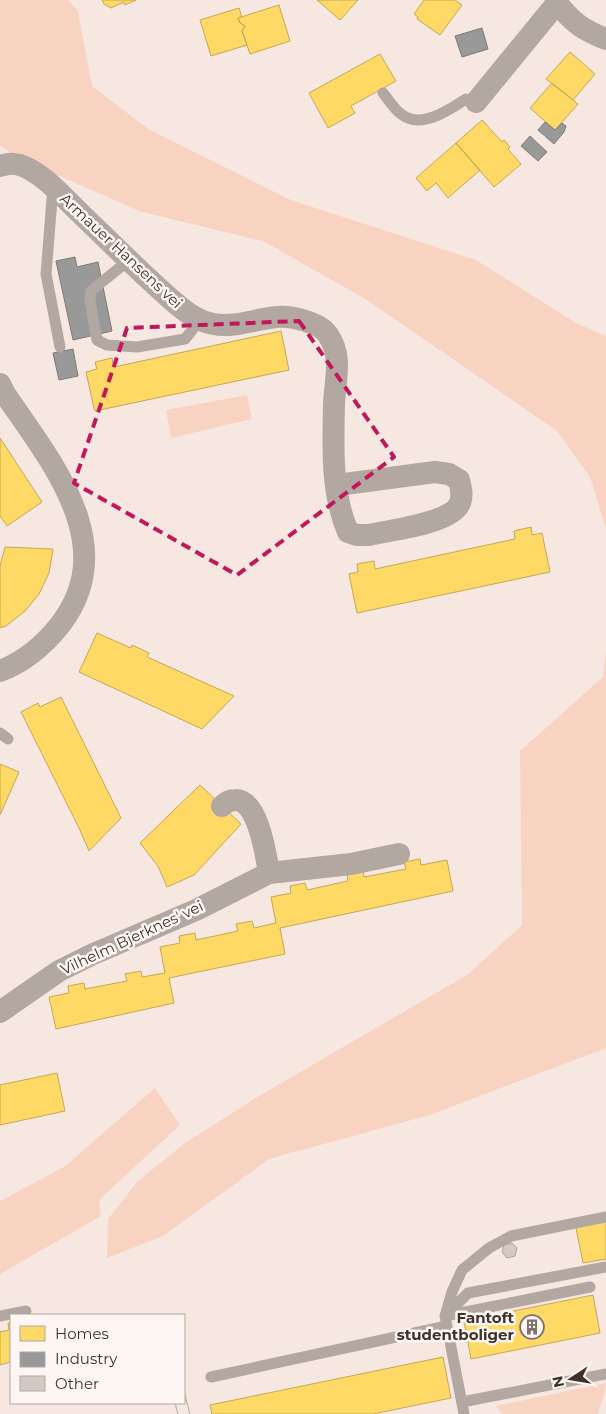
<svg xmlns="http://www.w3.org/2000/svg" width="606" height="1414" font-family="Montserrat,sans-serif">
<rect width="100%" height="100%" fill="#f6e8e1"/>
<path fill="#f9d3c2" d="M0 0H68L78 11 92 86 148 129 291 200 476 260 576 323 606 336V529L590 477 557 431 367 300 265 242 139 211 23 160 0 146Z
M247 395 252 419 171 438 166 410Z
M606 650V1048L430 1115 269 1159 163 1236 107 1258 108 1219 138 1181 185 1143 259 1096 467 975 522 925 520 751 603 677Z
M155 1088 180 1125 99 1200 101 1216 0 1274V1201L64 1167Z
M606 1383C606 1396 600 1402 598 1414H502L496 1406Z"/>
<path fill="#ffd966" stroke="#c5a755" d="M102 0H136L125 5 124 2 111 8 104 4Z
M317 0H358L340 20Z
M424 0H455L462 5 440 35 417 19 418 17 414 14Z
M279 5 290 41 250 54 242 31 245 26 240 23 238 18Z
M239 8 242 17 238 18 240 23 245 26 242 31 247 45 211 56 200 20Z
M570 52 595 74 573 100 546 79Z
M380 54 396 81 351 106 355 113 328 128 309 93Z
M552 83 578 104 555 130 530 108Z
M482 120 502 142 504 140 510 147 508 149 521 164 494 187 456 143Z
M456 143 480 170 448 198 436 183 427 191 416 178Z
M281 331 289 370 95 411 94 408 86 372 97 369 95 362 112 358 114 367Z
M0 438 42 502 7 526 0 516Z
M531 527 532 535 542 533 550 572 357 613 349 574 358 572 357 564 374 561 375 569 515 539 514 531Z
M5 547 53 549 49 573 39 594 25 611 6 626 0 628V566Z
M97 633 131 648 132 645 149 653 147 657 234 696 202 729 79 672Z
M61 697 121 818 89 851 79 828 21 712 38 703 40 707Z
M0 764 19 772 0 815Z
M200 785 241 824 194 875 167 887 158 866 140 843Z
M420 859 421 865 447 860 453 891 280 928 285 954 169 978 174 1003 56 1029 49 997 69 993 68 986 84 983 85 989 127 981 125 974 141 971 142 977 165 973 160 947 180 943 179 936 195 933 196 940 238 931 236 924 252 921 254 928 276 923 271 897 291 893 290 886 305 883 307 890 348 881 347 874 363 871 364 877 406 869 404 862Z
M57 1073 65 1111 0 1125V1085Z
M606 1217V1259L583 1263 575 1223Z
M593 1295 600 1333 471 1359 464 1321Z
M8 1323H11V1362L0 1365V1332L9 1330Z
M443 1357 451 1398 373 1414H212L210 1405Z"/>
<path fill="#999" stroke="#7e7a78" d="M482 28 488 49 462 57 455 36Z
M545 122 555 130 562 123 566 126 564 132 554 144 538 130Z
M530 136 547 152 538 161 521 146Z
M75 257 77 267 98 262 112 331 73 340 56 261Z
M73 349 78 376 59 380 53 353Z"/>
<path fill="#d5c9c3" stroke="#ada19c" d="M512 1243 517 1248 515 1256 507 1258 502 1252 504 1245Z"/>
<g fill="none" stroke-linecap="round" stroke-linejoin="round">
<path stroke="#b3a7a1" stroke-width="11" d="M383 93C389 100 394 109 401 114 421 130 449 110 466 99L476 102
M53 187 46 274 60 347
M129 260 91 291 90 301 97 340 107 345 137 347 185 339 193 329 198 319
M0 733 8 739
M446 1315 468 1293 606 1267
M0 1316 26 1311
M445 1316 452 1292 462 1270 489 1248 511 1236 606 1217
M211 1377 447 1326
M462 1402 606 1374
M464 1414 445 1316 590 1287"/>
<path stroke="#b3a7a1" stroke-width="22" d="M557 3C573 23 583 30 606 39
M476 102 557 3V0
M0 166C8 163 18 163 25 167 47 177 64 198 80 213 111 243 142 274 174 302 186 312 197 321 213 324 235 328 255 319 277 317 291 316 320 322 328 335 343 356 335 380 334 404 333 445 331 493 348 532L357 535H369C390 530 451 524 460 503 463 495 461 488 459 480L449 474 435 472 337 485
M0 384 5 394C51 462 122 545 60 625 44 645 24 662 0 671
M222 806C226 802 230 800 235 800 258 799 266 855 269 873
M0 1012 59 971 91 955 196 910 269 873 351 864 399 854"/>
<path stroke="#b6aca6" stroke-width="1" d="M184 1391 190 1414
M175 1403 178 1414"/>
</g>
<path fill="none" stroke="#c2185b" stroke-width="4" stroke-dasharray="10 6" stroke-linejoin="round" d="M299 321 394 457 237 575 74 483 127 328Z"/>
<defs>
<g id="building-ring" transform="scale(1.25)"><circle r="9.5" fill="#fdf6f3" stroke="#7e716b" stroke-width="1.5"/><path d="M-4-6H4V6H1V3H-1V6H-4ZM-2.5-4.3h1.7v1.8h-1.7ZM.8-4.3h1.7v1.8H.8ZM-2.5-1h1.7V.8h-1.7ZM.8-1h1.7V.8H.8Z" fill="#7e716b"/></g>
</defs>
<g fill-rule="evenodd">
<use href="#building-ring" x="532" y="1327"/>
</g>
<g text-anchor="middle" stroke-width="5" stroke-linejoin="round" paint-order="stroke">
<g font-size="15" fill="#3e312c" stroke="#fdf6f3">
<text transform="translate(121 251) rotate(43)" y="5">Armauer Hansens vei</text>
<text transform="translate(132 938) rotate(-25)" y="5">Vilhelm Bjerknes' vei</text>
</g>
<g font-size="15" font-weight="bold" fill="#3e312c" stroke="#fdf6f3" text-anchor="end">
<text x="514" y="1323">Fantoft<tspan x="514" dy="17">studentboliger</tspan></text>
</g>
</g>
<rect x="10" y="1314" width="175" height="90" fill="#fdf6f3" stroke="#b1a7a3"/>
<rect x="20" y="1326" width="25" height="15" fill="#ffd966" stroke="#b1a7a3"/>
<text x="55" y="1339" font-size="15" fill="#3e312c">Homes</text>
<rect x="20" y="1352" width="25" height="15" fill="#999999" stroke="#b1a7a3"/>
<text x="55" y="1364" font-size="15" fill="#3e312c">Industry</text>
<rect x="20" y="1376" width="25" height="15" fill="#d5c9c3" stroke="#b1a7a3"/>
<text x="55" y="1389" font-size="15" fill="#3e312c">Other</text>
<g transform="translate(571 1379) rotate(258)" stroke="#fdf6f3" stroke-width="4" paint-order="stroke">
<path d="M0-4L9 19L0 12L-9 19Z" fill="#3e312c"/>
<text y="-8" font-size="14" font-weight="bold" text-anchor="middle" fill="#3e312c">N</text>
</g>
</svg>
